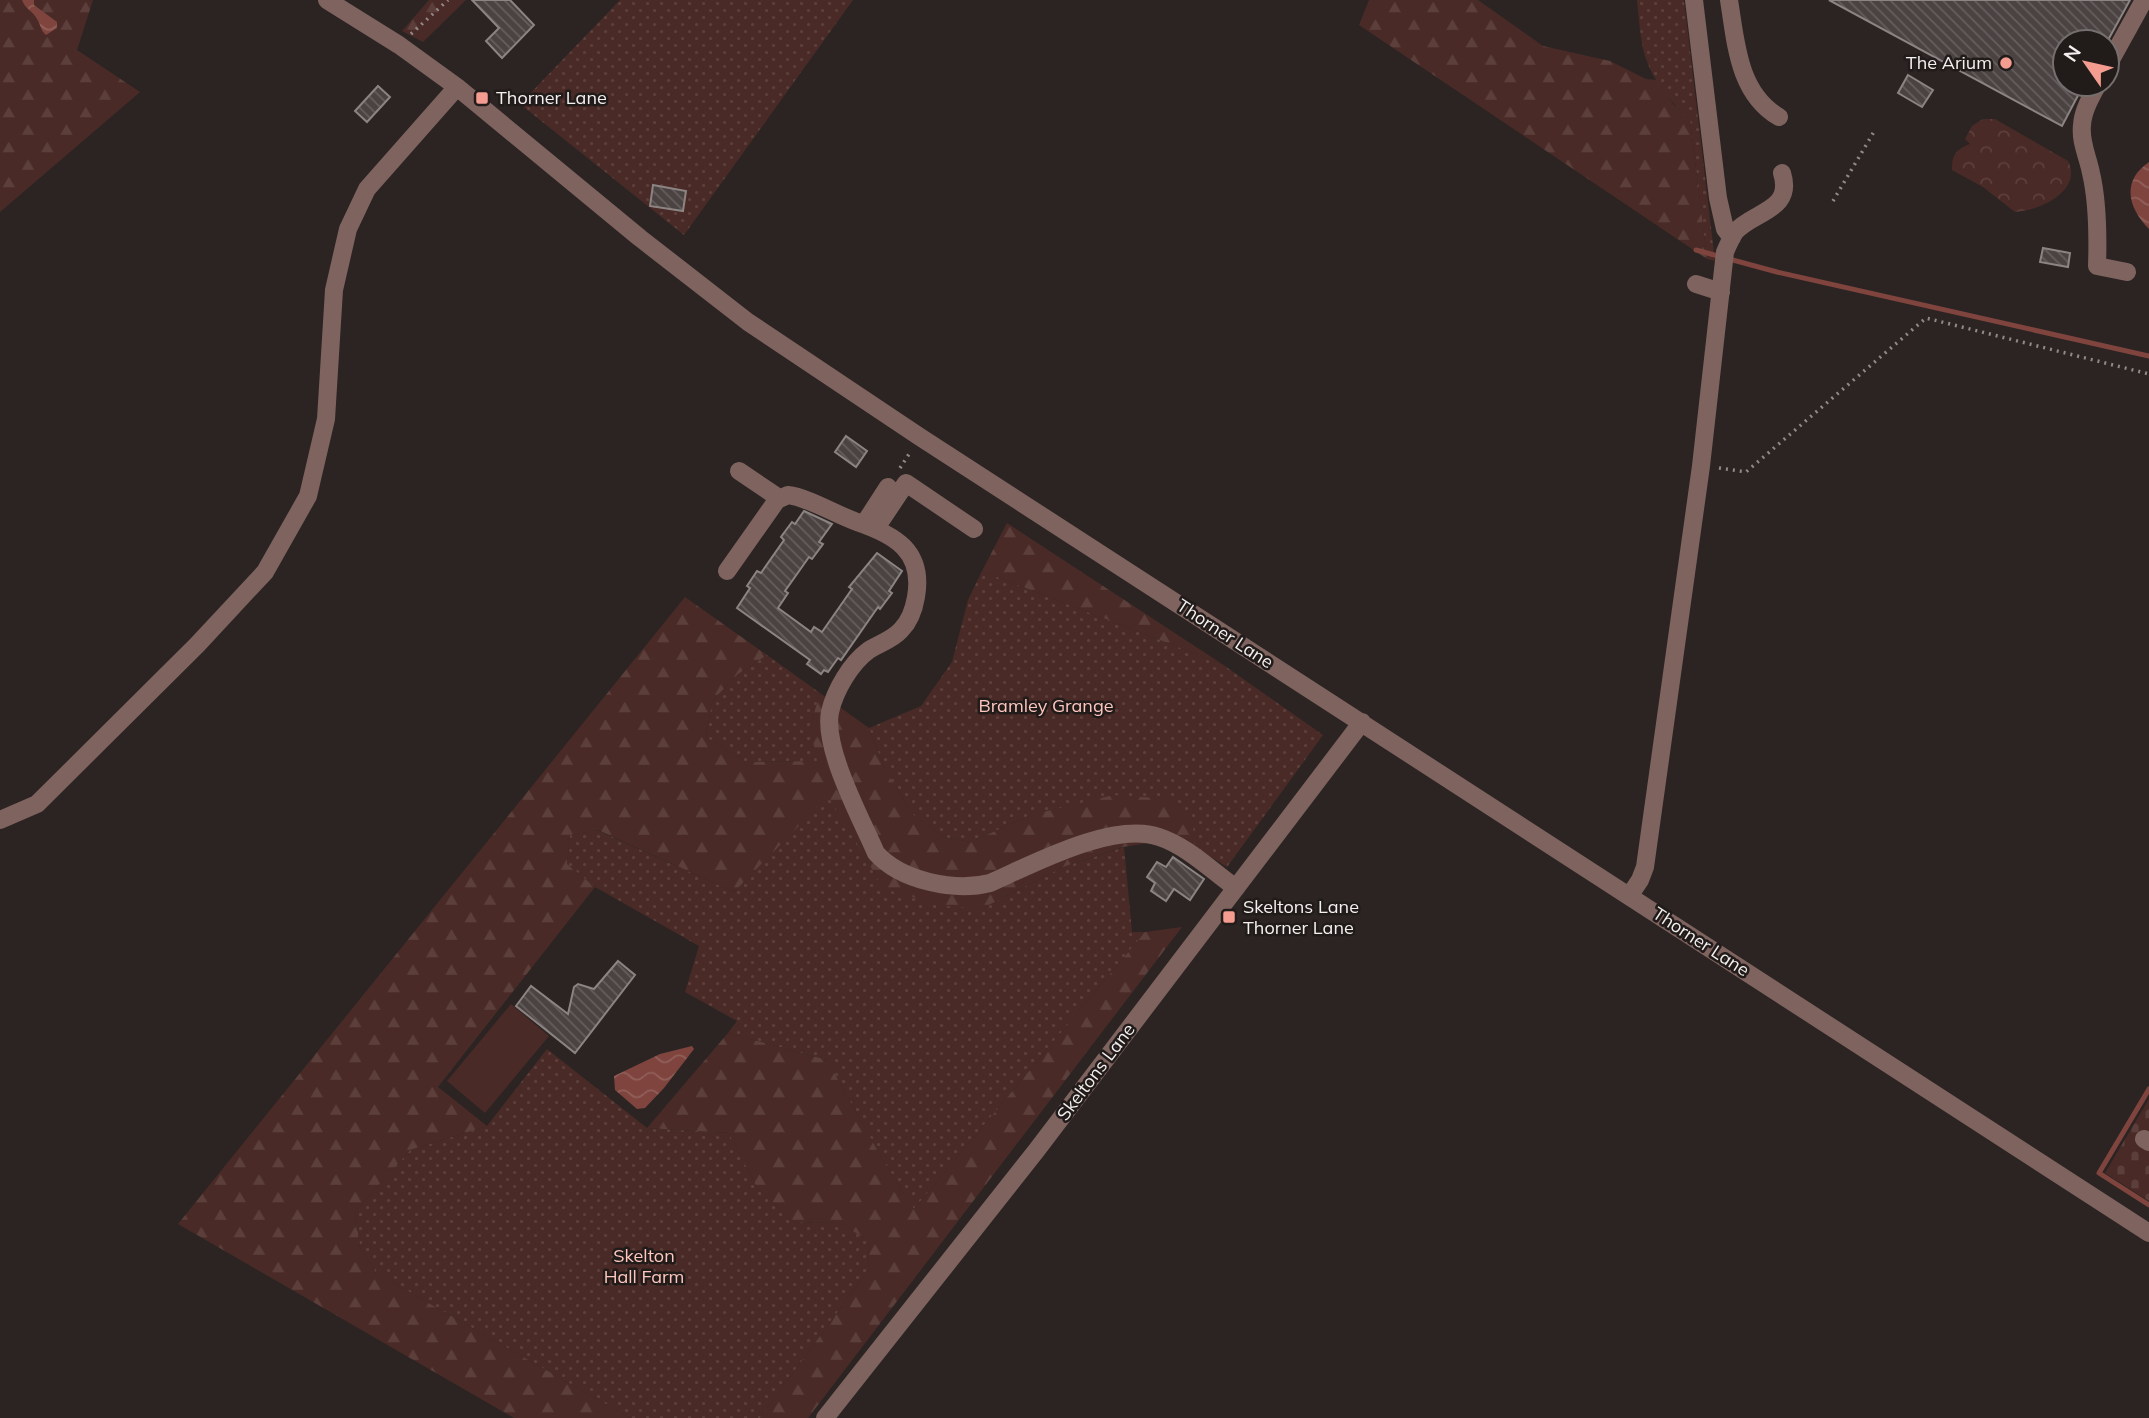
<svg xmlns="http://www.w3.org/2000/svg" width="2149" height="1418" font-family="Mulish,sans-serif">
<defs>
<pattern id="grass-dots" width="8" height="8" patternUnits="userSpaceOnUse" patternTransform="scale(1.75)"><rect width="8" height="8" fill="#4a2a26"/><path d="M2 2h.1M6 6h.1" fill="none" stroke="#5c3f3b" stroke-width="1.8" stroke-linecap="round"/></pattern>
<pattern id="forest-firs" width="22" height="20" patternUnits="userSpaceOnUse" patternTransform="scale(1.75)"><rect width="22" height="20" fill="#4a2a26"/><path d="M5 1l3.5 6h-7zM16 11l3.5 6h-7z" fill="#5c3f3b"/></pattern>
<pattern id="cemetery-stones" width="16" height="16" patternUnits="userSpaceOnUse" patternTransform="scale(1.75)"><rect width="16" height="16" fill="#4a2a26"/><path d="M2 7V4a2 2 0 0 1 4 0v3zM10 15v-3a2 2 0 0 1 4 0v3z" fill="#5c3f3b"/></pattern>
<pattern id="park-crowns" width="20" height="18" patternUnits="userSpaceOnUse" patternTransform="scale(1.75)"><rect width="20" height="18" fill="#4a2a26"/><path d="M2 6a3 3 0 1 1 6 0M12 15a3 3 0 1 1 6 0" fill="none" stroke="#5c3f3b"/></pattern>
<pattern id="water-waves" width="16" height="10" patternUnits="userSpaceOnUse" patternTransform="scale(1.75)"><rect width="16" height="10" fill="#7e443d"/><path d="M0 5q4-4 8 0t8 0" fill="none" stroke="#915f59"/></pattern>
<pattern id="building-back-hatch" width="6" height="6" patternUnits="userSpaceOnUse" patternTransform="scale(1.75)"><rect width="6" height="6" fill="#4b4342"/><path d="M-1 5l2 2M0 0l6 6M5-1l2 2" fill="none" stroke="#665e5e"/></pattern>
</defs>
<rect width="100%" height="100%" fill="#2b2423"/>
<path fill="url(#grass-dots)" d="M620 0H853L684 235 520 104Z
M1637 0H1684L1715 261 1707 259 1690 120C1671 103 1653 81 1645 56 1640 39 1639 18 1637 0Z
M982 571 1222 664 1323 735 1227 867 1195 847 1031 815 971 842 943 837 912 814 883 765 869 728 921 706 952 662 968 600Z
M767 655 820 693 810 726 818 761 746 762 706 737 712 701 738 674Z
M828 795 884 889 981 909 1063 867 1124 847 1132 932H1145L914 1209 885 1164 827 1060 728 1033 737 1021 685 992 699 946 595 887 567 864 570 835 597 830 734 892Z
M547 1049 647 1128 729 1133 757 1188 793 1222 839 1223 868 1240 869 1269 760 1418H630L376 1273 360 1247 355 1212 410 1150 487 1126Z"/>
<path fill="url(#forest-firs)" d="M0 0H93L77 50 140 92 0 212Z
M429 0H466L423 42 402 31Z
M1369 0H1478L1543 46 1610 61 1646 79 1657 80 1673 104 1690 120 1707 259 1359 25Z
M1007 523 1222 664 982 571Z
M685 597 767 655 738 674 712 701 706 737 746 762 817 761 810 726 820 693 869 728 883 765 912 814 943 837 971 842 1031 815 1114 795 1170 799 1192 816 1195 847 1148 843 1123 847 1063 867 981 909 945 906 884 889 828 796 734 892 598 830 570 835 567 864 595 887 438 1087 487 1126 410 1150 355 1212 360 1247 376 1273 630 1418H514L178 1224Z
M1182 927 808 1418H760L869 1269 868 1240 839 1223 793 1222 757 1188 729 1133 647 1128 728 1033 827 1060 885 1164 914 1209 1145 932Z"/>
<path fill="url(#cemetery-stones)" d="M2149 1099V1201L2105 1173Z"/>
<path fill="url(#park-crowns)" d="M1983 119H1995L2068 161C2083 191 2039 211 2015 212L1983 187 1952 170C1952 155 1955 150 1970 144L1965 139 1972 126Z"/>
<path fill="#4a2a26" d="M511 1004 549 1036 485 1113 447 1081Z"/>
<path fill="url(#water-waves)" d="M22 0H34V5L57 22V28L46 35C40 30 41 25 37 19 33 11 25 9 22 0Z
M2149 162V229C2128 208 2121 181 2149 162Z
M692 1046 694 1049 664 1088 645 1108 637 1109 615 1090 614 1076 660 1054Z"/>
<g fill="none" stroke-linecap="round" stroke-linejoin="round">
<path stroke="#7e443d" stroke-width="5" d="M1696 250 1777 272 2149 356
M2149 1089 2099 1173 2149 1205"/>
</g>
<path fill="url(#building-back-hatch)" stroke="#8c8483" stroke-width="2" d="M472 0H510L534 25 502 58 486 41 499 28Z
M1829 0H2130L2107 42H2065V84H2084L2062 126Z
M1908 75 1933 90 1922 107 1898 93Z
M378 86 390 97 367 122 355 111Z
M653 185 686 191 683 211 650 206Z
M2043 248 2070 253 2068 267 2040 262Z
M846 436 867 451 856 467 835 452Z
M804 511 832 524 819 542 823 544 812 559 809 557 785 591 788 593 778 608 811 632 814 627 822 632 852 589 849 587 877 553 902 571 889 591 892 593 880 609 878 607 841 660 838 658 828 672 824 670 821 674 807 664 810 660 737 608 750 588 747 586 757 571 761 573 784 540 781 537 792 522 795 524Z
M1173 857 1204 879 1190 900 1174 889 1166 901 1151 891 1155 883 1147 877 1157 862 1166 867Z
M618 961 635 975 575 1053 516 1006 531 986 568 1014 574 987 578 984 594 989Z"/>
<g fill="none" stroke-linecap="round" stroke-linejoin="round">
<path stroke="#8f8988" stroke-width="3.5" stroke-dasharray="2 5" stroke-linecap="butt" d="M411 34 448 0
M1833 201 1875 130
M900 468 911 451
M1719 468 1746 472 1926 318 2149 374"/>
<path stroke="#7f635f" stroke-width="18" d="M327 0 399 45 457 87 640 238 748 322 920 437 2149 1233
M1694 0 1718 198 1725 229 1732 238
M1729 0C1736 43 1738 93 1779 117
M2107 67 2144 0
M2098 84C2091 97 2083 110 2082 125 2080 142 2088 157 2091 173 2098 203 2098 236 2097 266L2127 272
M1696 284 1721 292
M739 471 779 498
M864 524 888 487
M876 528 906 483 974 529
M727 571 777 500 788 495C807 497 837 515 857 522 895 535 924 551 916 597 914 609 910 621 901 630 892 640 880 643 869 650 851 663 835 690 830 712 823 749 861 818 876 853 901 881 955 892 990 883 1033 864 1113 821 1159 837 1187 846 1212 871 1236 888
M0 820 37 804 197 645 265 572 308 496 326 419 334 290 348 229 367 189 457 87
M1630 895 1640 880 1645 867 1701 466 1725 252C1728 245 1731 238 1735 232 1753 211 1794 211 1782 173
M2144 1139 2149 1142
M825 1418 1036 1151 1362 722"/>
</g>
<g fill="#f59c91" stroke="#211b1a" stroke-width="2.5">
<circle cx="2006" cy="63" r="7"/>
<rect x="475" y="91" width="14" height="14" rx="3.5"/>
<rect x="1222" y="910" width="14" height="14" rx="3.5"/>
</g>
<g text-anchor="middle" stroke-width="5" stroke-linejoin="round" paint-order="stroke">
<g font-size="18" fill="#f4f0ef" stroke="#211b1a" text-anchor="start">
<text x="1992" y="69" text-anchor="end">The Arium</text>
<text x="496" y="104">Thorner Lane</text>
<text x="1243" y="913">Skeltons Lane<tspan x="1243" dy="21">Thorner Lane</tspan></text>
</g>
<g font-size="18" fill="#f4f0ef" stroke="#211b1a">
<text transform="translate(1225 634) rotate(33)" y="6">Thorner Lane</text>
<text transform="translate(1701 942) rotate(33)" y="6">Thorner Lane</text>
<text transform="translate(1096 1072) rotate(-53)" y="6">Skeltons Lane</text>
</g>
<g font-size="18" fill="#ffc6be" stroke="#211b1a">
<text x="1046" y="712">Bramley Grange</text>
<text x="644" y="1262">Skelton<tspan x="644" dy="21">Hall Farm</tspan></text>
</g>
</g>
<g transform="translate(2086 63) rotate(304)"><circle r="33" fill="#211b1a" stroke="#75706f" stroke-width="2"/>
<path d="M0-5L12 26L0 18L-12 26Z" fill="#f59c91"/>
<text y="-10" font-size="19" font-weight="bold" text-anchor="middle" fill="#f4f0ef">N</text>
</g>
</svg>
